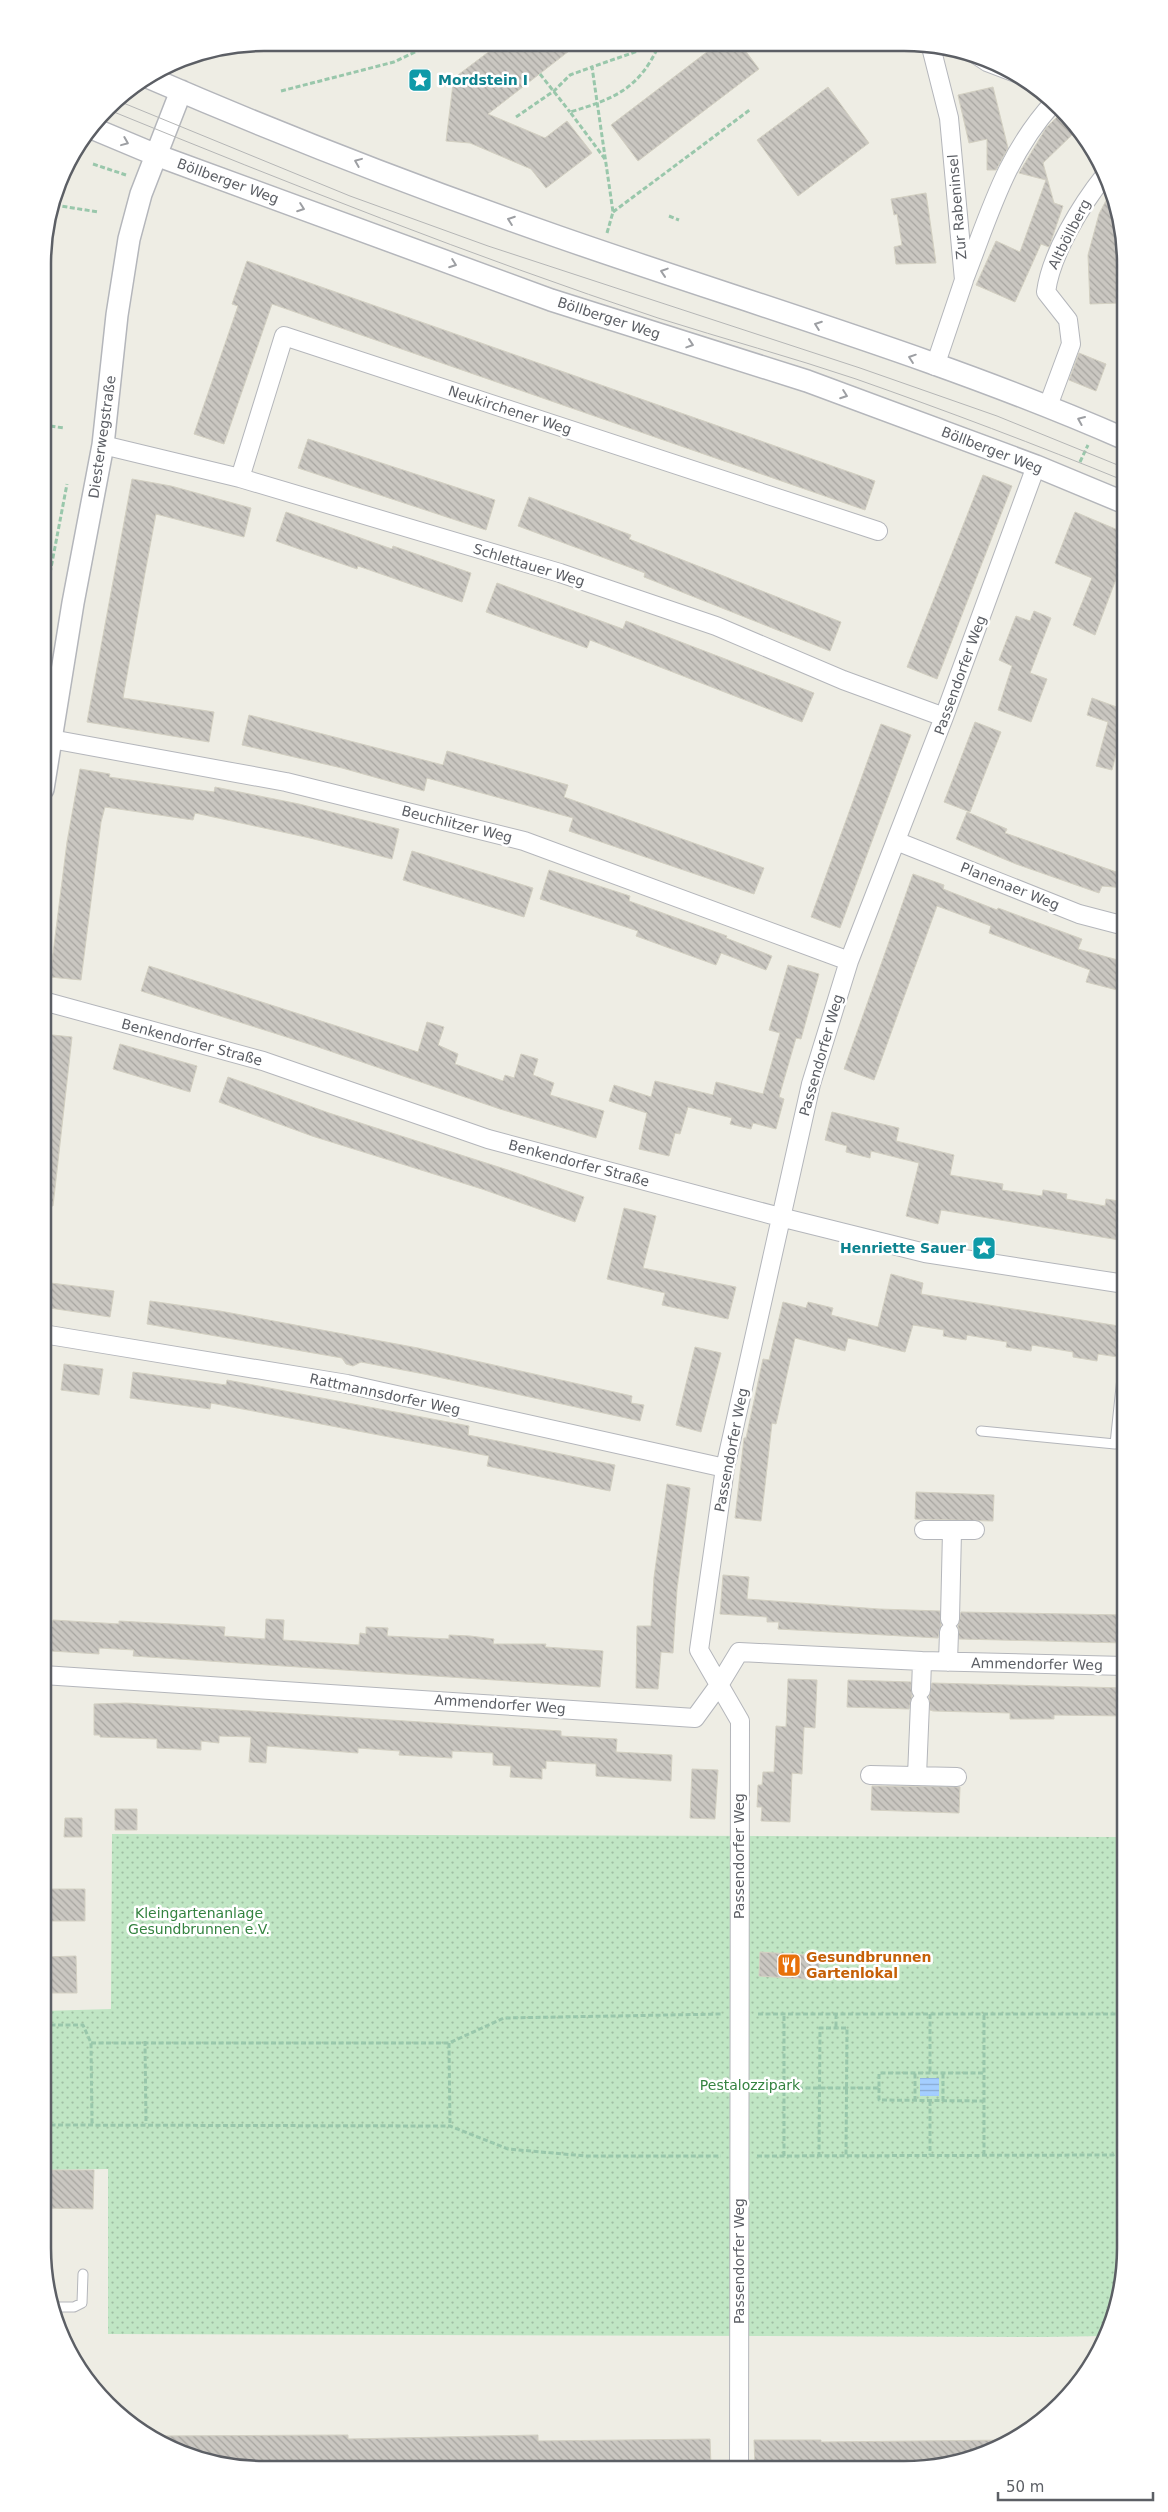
<svg xmlns="http://www.w3.org/2000/svg" width="1168" height="2512" font-family="'DejaVu Sans',sans-serif">
<defs>
<pattern id="park-dots" width="8" height="8" patternUnits="userSpaceOnUse" patternTransform="scale(1.25)"><rect width="8" height="8" fill="#c0e6c4"/><path d="M2 2h.1M6 6h.1" fill="none" stroke="#9fbea3" stroke-width="1.8" stroke-linecap="round"/></pattern>
<pattern id="water-rules" width="6" height="5" patternUnits="userSpaceOnUse" patternTransform="scale(1.25)"><rect width="6" height="5" fill="#a4ceff"/><path d="M0 2.5h6" fill="none" stroke="#89aad2"/></pattern>
<pattern id="building-back-hatch" width="6" height="6" patternUnits="userSpaceOnUse" patternTransform="scale(1.25)"><rect width="6" height="6" fill="#cac7c1"/><path d="M-1 5l2 2M0 0l6 6M5-1l2 2" fill="none" stroke="#a7a5a0"/></pattern>
</defs>
<rect width="100%" height="100%" fill="#eeede4"/>
<path fill="url(#park-dots)" d="M112 1834 1125 1837V2262L1109 2332 1106 2336 1044 2337 108 2334V2169L43 2170V2011L111 2009Z"/>
<path fill="url(#water-rules)" d="M920 2078H939V2096H920Z"/>
<path fill="url(#building-back-hatch)" stroke="#d3d0c2" d="M499 44H578L488 114 545 138 567 121 592 153 546 188 531 169 470 143 446 141 453 84 457 85 458 75Z
M716 45H741L759 69 638 161 611 125Z
M828 87 869 143 798 196 757 140Z
M993 87 1008 148 996 170H987V139L969 143 958 95Z
M1062 112 1077 130 1043 163 1054 203 1063 206 1049 247 1041 244 1015 302 976 285 996 241 1020 252 1046 180 1019 173 1046 128Z
M1111 191 1118 207 1122 237 1117 254 1119 303 1090 304 1088 255 1099 214Z
M926 193 936 263 896 264 894 247 902 245 897 214 894 215 891 199Z
M247 261 875 481 865 510 272 304 224 444 194 434 238 306 232 304Z
M1079 353 1106 364 1096 391 1069 380Z
M308 439 495 500 486 530 298 468Z
M983 475 1012 486 937 679 907 667Z
M132 479 171 486 251 508 244 537 156 514 145 573 123 698 214 712 209 742 87 722Z
M529 497 631 535 629 539 841 622 830 651 644 577 645 573 518 526Z
M286 512 392 549 393 546 471 573 462 602 358 566 357 569 276 541Z
M1075 512 1125 533V555L1095 635 1073 625 1092 578 1055 563Z
M497 583 623 629 626 621 814 693 802 722 590 640 587 648 486 612Z
M1034 611 1051 618 1030 673 1047 679 1031 722 998 710 1012 666 999 660 1016 616 1030 621Z
M1092 698 1125 710V719L1112 770 1096 766 1108 722 1087 715Z
M249 715 443 765 447 751 568 785 564 797 764 868 754 894 569 831 573 818 427 778 424 791 342 768 242 745Z
M975 722 1001 732 970 812 944 802Z
M881 724 911 735 840 928 811 917Z
M80 769 110 774 109 777 214 792 215 787 299 804 399 829 392 859 310 838 195 813 193 820 105 807 101 822 81 980 50 977 67 842Z
M967 812 1007 829 1005 833 1125 875V888L1102 886 1099 893 1016 864 956 839Z
M412 851 533 888 524 917 403 880Z
M549 870 630 896 629 901 727 936 726 938 772 956 766 970 721 953 716 965 636 936 638 931 540 899Z
M913 874 944 885 943 889 997 910 998 908 1082 939 1078 949 1125 962V992L1086 982 1090 970 989 933 991 926 937 906 874 1080 844 1069Z
M788 965 819 974 801 1039 796 1038 779 1097 784 1099 776 1129 753 1123 751 1129 730 1124 732 1118 688 1107 680 1134 675 1133 669 1156 639 1149 647 1113 609 1101 614 1085 651 1097 655 1081 713 1095 716 1082 763 1094 780 1033 769 1030Z
M149 966 418 1052 427 1022 444 1027 438 1045 458 1054 455 1064 503 1081 505 1075 514 1078 521 1054 538 1059 533 1075 554 1083 550 1095 604 1111 596 1138 500 1109 315 1046 141 991Z
M43 1034 72 1037 53 1206 43 1205Z
M120 1044 197 1066 190 1092 113 1069Z
M228 1077 329 1113 508 1170 584 1197 575 1222 482 1189 312 1136 219 1102Z
M832 1112 899 1128 896 1141 954 1155 950 1175 1003 1184 1002 1190 1042 1196 1043 1190 1067 1194 1066 1199 1105 1206 1106 1199 1125 1202V1241L941 1210 938 1224 906 1216 919 1163 871 1151 870 1158 846 1152 847 1146 825 1140Z
M624 1208 656 1216 643 1268 736 1287 728 1319 662 1305 665 1293 607 1279Z
M891 1274 923 1283 921 1294 1125 1327V1343L1120 1346 1118 1357 1098 1354 1097 1361 1073 1357V1352L1032 1345 1031 1351 1006 1347 1007 1342 967 1335 966 1340 943 1336 944 1330 913 1325 905 1352 848 1338 845 1351 795 1338 776 1424 772 1423 761 1521 735 1518 744 1438H746L763 1359 769 1360 783 1302 806 1308 808 1302 833 1308 831 1315 878 1327Z
M43 1282 114 1291 110 1317 43 1307Z
M150 1301 220 1311 418 1348 632 1396 631 1403 644 1405 640 1421 424 1374 361 1362 353 1366 346 1364 342 1358 147 1324Z
M695 1347 721 1353 701 1432 676 1425Z
M64 1364 103 1369 99 1395 61 1390Z
M133 1372 226 1385 227 1380 469 1426 468 1435 615 1465 610 1491 487 1466 489 1456 211 1403 210 1409 130 1398Z
M667 1484 690 1488 677 1589 673 1653 661 1652 658 1689 636 1688 637 1626H651L654 1577Z
M916 1492 994 1495 993 1521 915 1519Z
M723 1575 749 1577 747 1599 879 1609 940 1611 941 1625 938 1638 778 1629 779 1622H767V1617L720 1614Z
M961 1612 1125 1615V1643L959 1639 958 1626Z
M266 1619 284 1620 283 1640 359 1645 360 1633 366 1634V1627L388 1628 387 1636 449 1639V1635L470 1636 494 1639 493 1644H546L545 1647 603 1651 600 1687 133 1656 134 1650 99 1648V1654L51 1651V1648H43V1626L52 1627 53 1620 119 1624V1621L225 1627 224 1636 265 1639Z
M788 1679 817 1680 815 1728 804 1727 802 1774 792 1773 790 1822 761 1821 762 1807H757L758 1785H762L763 1772H774L776 1726 786 1727Z
M848 1680 911 1682 912 1696 909 1709 847 1707Z
M932 1683 1125 1688V1716L1054 1715V1719H1010V1713L933 1711 930 1710 929 1697Z
M126 1703 561 1731V1736L617 1739 616 1752 672 1755 671 1781 596 1776V1764L546 1761V1769L542 1768V1779L510 1777 511 1766 493 1765V1753L452 1751V1758L399 1755 400 1751 358 1748V1753L267 1746 266 1763 249 1762 251 1737 219 1736V1743L201 1741V1750L157 1748V1739L100 1737V1735H94V1704Z
M692 1769 718 1770 715 1819 690 1818Z
M872 1786 960 1787 959 1813 871 1810Z
M115 1809H137V1830H115Z
M65 1818H82V1837H64Z
M43 1889H85V1921H43Z
M760 1952 820 1956 818 1980 759 1976Z
M76 1956 77 1993H43V1957Z
M43 2170H94L93 2209 43 2208Z
M348 2435V2439L538 2435V2441L710 2439 711 2466 559 2467V2462H443V2465L362 2466V2462H213L166 2447 151 2436Z
M754 2440H821V2442L1011 2440 961 2462 904 2470 755 2469Z"/>
<g fill="none" stroke-linecap="round" stroke-linejoin="round">
<g stroke="#b4b6bb" stroke-width="11">
<path id="service" d="M967 54 985 66 1027 82
M981 1431 1115 1444 1125 1349
M51 2307H74L82 2303 83 2274"/>
</g>
<g stroke="#b4b6bb" stroke-width="20">
<path id="minor" d="M931 47 949 118 964 280 935 366
M965 277C990 213 1006 154 1054 102
M1048 406 1071 344 1068 320 1046 292C1051 254 1081 205 1105 175
M103 445 240 478 560 573 716 626 843 680 944 717
M240 478 284 336 878 531
M51 739 286 782 524 841 849 961
M896 841 1079 914 1125 926
M43 1001 263 1061 488 1139 780 1217 925 1253 1125 1284
M43 1334 347 1384 725 1468
M924 1530H975
M950 1619 952 1531
M948 1662 949 1632
M43 1675 695 1718 719 1685 739 1652 922 1661 1125 1666
M921 1690 922 1661
M870 1775 957 1777
M917 1776 920 1703
M739 2468 740 1721 699 1650 725 1468 811 1084 849 961 944 717 1036 466"/>
</g>
<g stroke="#b4b6bb" stroke-width="24">
<path id="tertiary" d="M150 78C284 136 421 189 559 237 748 303 943 359 1125 439
M94 129 156 155 551 300 807 381 1036 466 1125 503
M43 789 73 603 103 445 117 315 129 239 141 194 181 91"/>
</g>
<path stroke="#99c7ab" stroke-width="3" stroke-dasharray="5 2.5" stroke-linecap="butt" d="M540 74 570 112
M281 91 394 62 432 44
M516 117 554 91 570 75 592 67
M605 159 570 112C614 99 639 89 659 45
M93 164 126 175
M55 205 98 212
M613 212 751 109
M669 216 679 220
M607 233 613 212 592 67 655 45
M43 425 64 428
M1080 462 1088 445
M43 610 67 484
M758 2014H1125
M836 2014V2028
M930 2014V2073
M43 2025H83L91 2043 92 2124
M145 2041 146 2124
M91 2043H449L504 2018 722 2014
M449 2043 450 2126
M783 2088H879V2073H984
M879 2088V2100L984 2101
M915 2101V2073
M930 2101V2155
M943 2101V2073
M43 2125 450 2126 508 2149 586 2156H721
M984 2155V2015
M757 2156 1113 2155 1125 2150
M784 2156V2014
M819 2157 820 2028H847L846 2156"/>
<use href="#service" stroke="#fff" stroke-width="9"/>
<use href="#minor" stroke="#fff" stroke-width="18"/>
<use href="#tertiary" stroke="#fff" stroke-width="21"/>
<path stroke="#b5b6b6" stroke-width="1" d="M116 100 350 196 488 246 860 368 997 416 1125 468
M109 110C290 184 472 256 658 318 724 339 791 357 856 379 947 411 1037 445 1125 481"/>
</g>
<defs><path id="oneway-chevron" d="M-2-3.5L2.5 0L-2 3.5" fill="none" stroke-width="1.6" stroke-linecap="round" stroke-linejoin="round" transform="scale(1.25)"/></defs>
<g stroke="#9d9fa3">
<use href="#oneway-chevron" transform="translate(125 142) rotate(22)"/>
<use href="#oneway-chevron" transform="translate(358 162) rotate(-158)"/>
<use href="#oneway-chevron" transform="translate(301 208) rotate(20)"/>
<use href="#oneway-chevron" transform="translate(511 220) rotate(-160)"/>
<use href="#oneway-chevron" transform="translate(453 264) rotate(20)"/>
<use href="#oneway-chevron" transform="translate(664 272) rotate(-162)"/>
<use href="#oneway-chevron" transform="translate(818 325) rotate(-160)"/>
<use href="#oneway-chevron" transform="translate(690 344) rotate(18)"/>
<use href="#oneway-chevron" transform="translate(912 358) rotate(-161)"/>
<use href="#oneway-chevron" transform="translate(844 395) rotate(20)"/>
<use href="#oneway-chevron" transform="translate(1081 420) rotate(-157)"/>
</g>
<defs>
<g id="sight-square" transform="scale(1.25)"><rect x="-9" y="-9" width="18" height="18" rx="4" fill="#0f9aa8" stroke="#fff"/><path d="M0-6L1.8-2.2L6-1.7L2.9 1.2L3.7 5.4L0 3.3L-3.7 5.4L-2.9 1.2L-6-1.7L-1.8-2.2Z" fill="#fff"/></g>
<g id="restaurant-square" transform="scale(1.25)"><rect x="-9" y="-9" width="18" height="18" rx="4" fill="#e8710a" stroke="#fff"/><path d="M-5-6h1v4h1v-4h1v4h1v-4h1v5L-1.5 .5V6h-2V.5L-5-1ZM5-6V6H3V1.5H1.5Q1.5-4 5-6Z" fill="#fff"/></g>
</defs>
<g fill-rule="evenodd">
<use href="#sight-square" x="420" y="80"/>
<use href="#sight-square" x="984" y="1248"/>
<use href="#restaurant-square" x="789" y="1965"/>
</g>
<g text-anchor="middle" stroke-width="5" stroke-linejoin="round" paint-order="stroke">
<g font-size="14" font-weight="bold" fill="#0d838f" stroke="#fff" text-anchor="start">
<text x="438" y="85">Mordstein I</text>
<text x="966" y="1253" text-anchor="end">Henriette Sauer</text>
</g>
<g font-size="14" fill="#5c5f65" stroke="#fff">
<text transform="translate(228 181) rotate(20)" y="5">Böllberger Weg</text>
<text transform="translate(957 207) rotate(-95)" y="5">Zur Rabeninsel</text>
<text transform="translate(1069 234) rotate(-63)" y="5">Altböllberg</text>
<text transform="translate(609 318) rotate(18)" y="5">Böllberger Weg</text>
<text transform="translate(510 410) rotate(18)" y="5">Neukirchener Weg</text>
<text transform="translate(102 437) rotate(-82)" y="5">Diesterwegstraße</text>
<text transform="translate(992 450) rotate(21)" y="5">Böllberger Weg</text>
<text transform="translate(529 565) rotate(17)" y="5">Schlettauer Weg</text>
<text transform="translate(960 675) rotate(-70)" y="5">Passendorfer Weg</text>
<text transform="translate(457 824) rotate(14)" y="5">Beuchlitzer Weg</text>
<text transform="translate(1010 886) rotate(22)" y="5">Planenaer Weg</text>
<text transform="translate(192 1042) rotate(15)" y="5">Benkendorfer Straße</text>
<text transform="translate(821 1055) rotate(-74)" y="5">Passendorfer Weg</text>
<text transform="translate(579 1163) rotate(15)" y="5">Benkendorfer Straße</text>
<text transform="translate(385 1394) rotate(12)" y="5">Rattmannsdorfer Weg</text>
<text transform="translate(731 1450) rotate(-79)" y="5">Passendorfer Weg</text>
<text transform="translate(1037 1664) rotate(1)" y="5">Ammendorfer Weg</text>
<text transform="translate(500 1704) rotate(4)" y="5">Ammendorfer Weg</text>
<text transform="translate(739 1856) rotate(-90)" y="5">Passendorfer Weg</text>
<text transform="translate(739 2261) rotate(-90)" y="5">Passendorfer Weg</text>
</g>
<g font-size="14" fill="#348340" stroke="#fff">
<text x="199" y="1918">Kleingartenanlage<tspan x="199" dy="16">Gesundbrunnen e.V.</tspan></text>
<text x="750" y="2090">Pestalozzipark</text>
</g>
<g font-size="14" font-weight="bold" fill="#c56008" stroke="#fff" text-anchor="start">
<text x="806" y="1962">Gesundbrunnen<tspan x="806" dy="16">Gartenlokal</tspan></text>
</g>
</g>
<path d="M0 0H1168V2512H0ZM264 51H904A213 213 0 0 1 1117 264V2248A213 213 0 0 1 904 2461H264A213 213 0 0 1 51 2248V264A213 213 0 0 1 264 51Z" fill="#fff" fill-rule="evenodd"/>
<path fill="none" stroke="#5c5f65" stroke-width="2.5" d="M264 51H904A213 213 0 0 1 1117 264V2248A213 213 0 0 1 904 2461H264A213 213 0 0 1 51 2248V264A213 213 0 0 1 264 51Z"/>
<path d="M998 2492v8h155v-8" fill="none" stroke="#5c5f65" stroke-width="2.5"/>
<text x="1006" y="2492" font-size="15" fill="#5c5f65" stroke="#ffffff" stroke-width="4" paint-order="stroke">50 m</text>
</svg>
